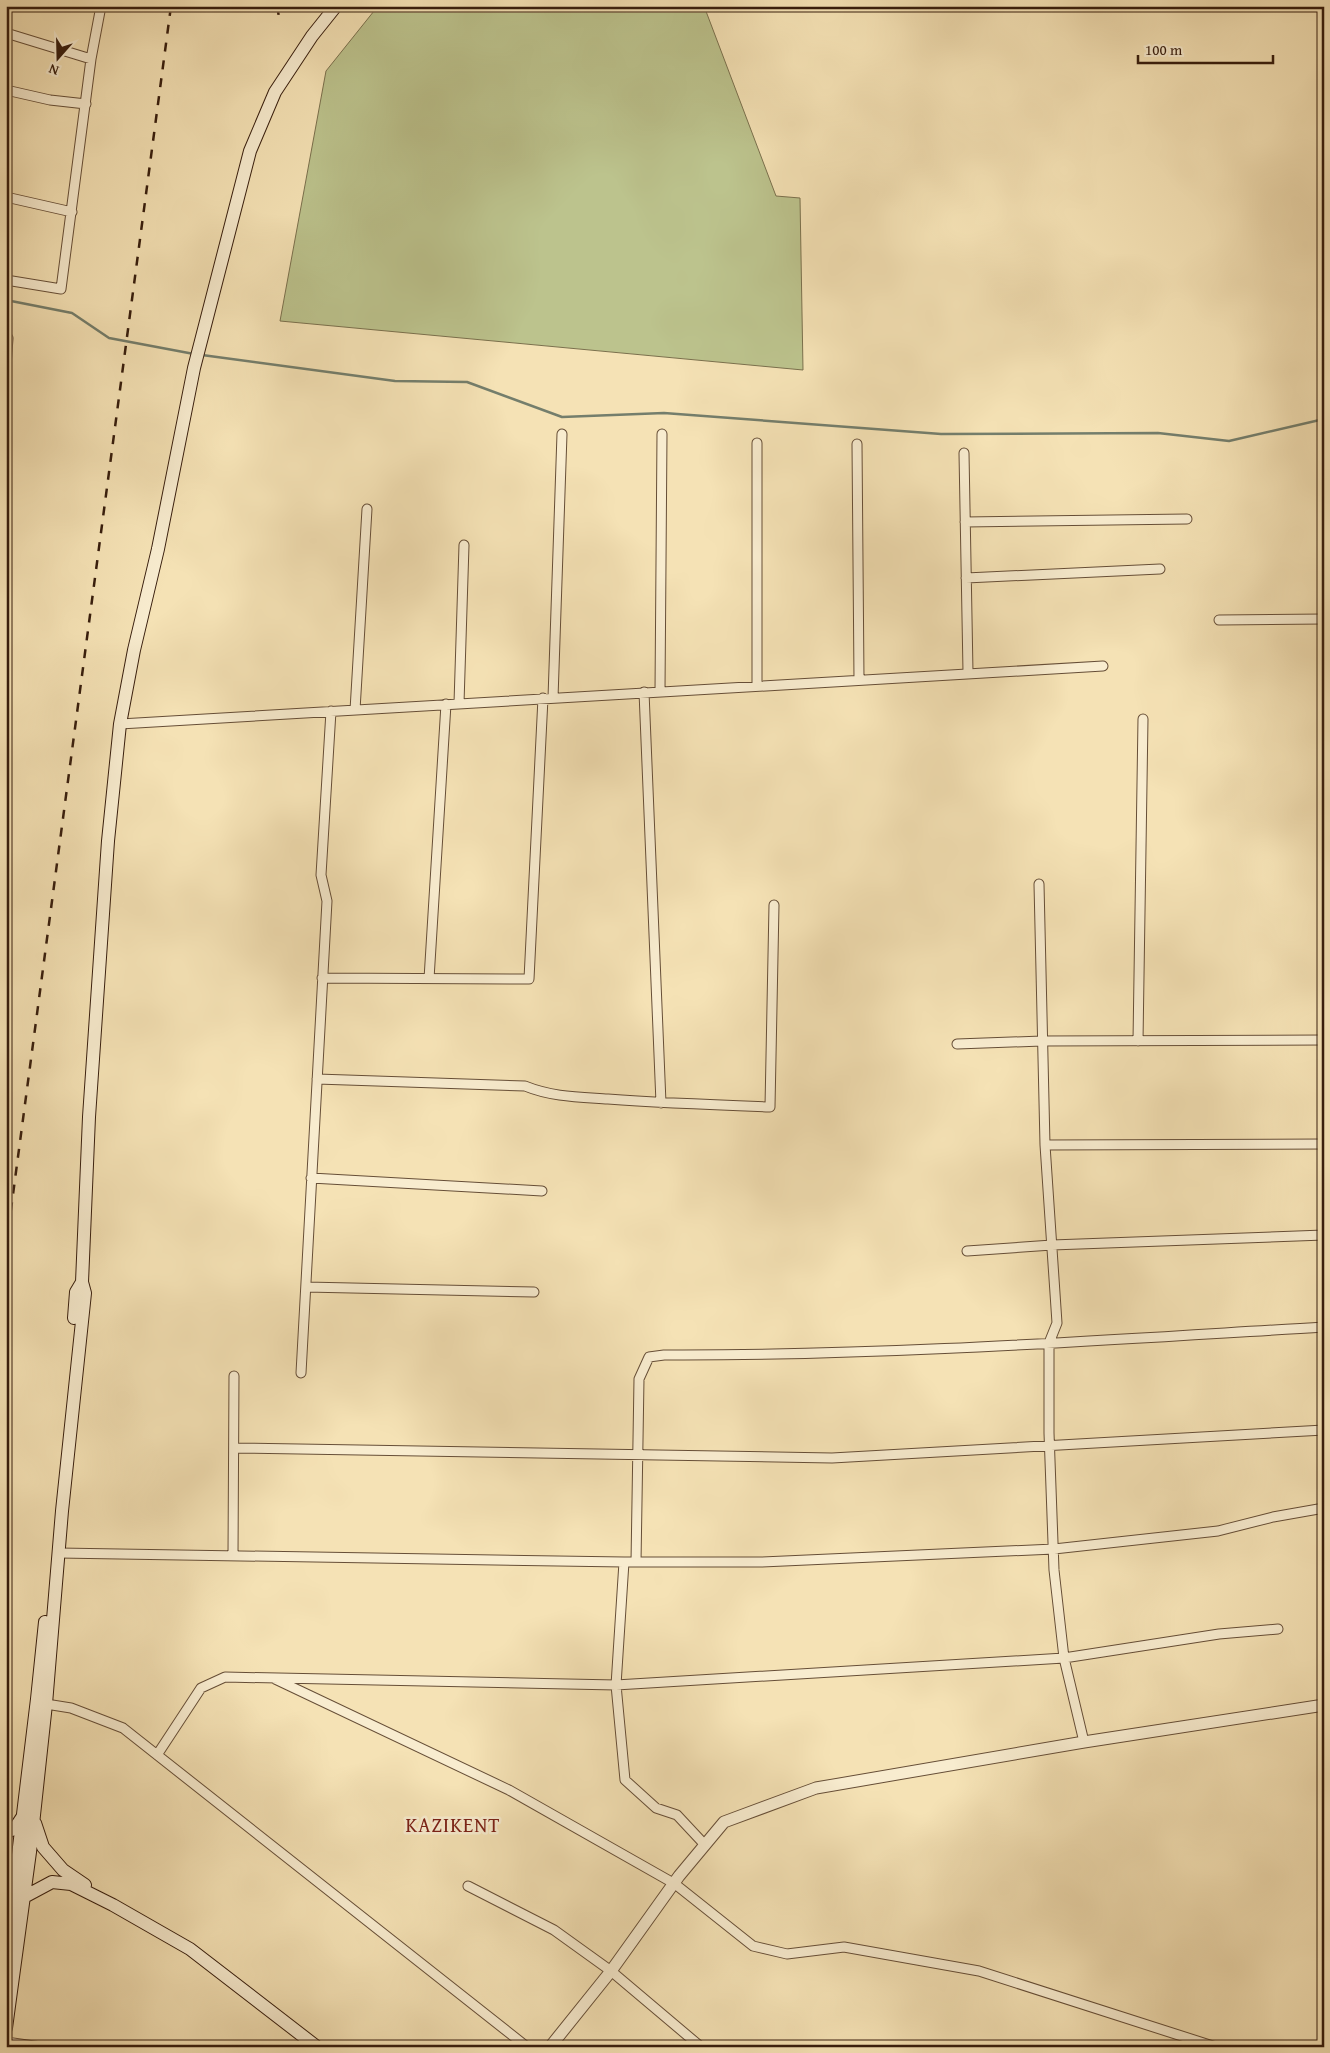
<svg xmlns="http://www.w3.org/2000/svg" width="1330" height="2053" font-family="'Gentium Book Plus',serif">
<rect width="100%" height="100%" fill="#f5e2b5"/>
<filter id="stains"><feTurbulence type="fractalNoise" baseFrequency=".004" numOctaves="4"/><feColorMatrix values="0 0 0 0 .2 0 0 0 0 .09 0 0 0 0 .02 0 0 0 .5 -.17"/></filter>
<radialGradient id="worn" r=".72"><stop offset=".6" stop-color="#630" stop-opacity="0"/><stop offset="1" stop-color="#630" stop-opacity=".3"/></radialGradient>
<path fill="#bcc38d" stroke="#7a704d" d="M378 6H704L776 196 800 198 803 370 280 321 326 71Z"/>
<g fill="none" stroke-linecap="round" stroke-linejoin="round">
<path stroke="#747e6c" stroke-width="2.5" d="M6 300 72 313 109 338 194 354
M202 355 395 381 467 382 562 417 664 413 941 434 1158 433 1229 441 1324 419"/>
<g stroke="#664e37" stroke-width="11">
<path id="minor" d="M6 33 91 59
M6 90 50 100 86 104
M6 197 72 212
M6 280 61 289 91 59 101 6
M6 335 8 338 6 366
M757 443V685
M857 444 859 679
M964 453 968 672
M965 522 1187 519
M966 578 1160 569
M1219 620 1324 619
M660 691 662 434
M644 692 661 1103
M553 698 562 434
M459 703 464 545
M355 710 367 509
M120 724 1103 666
M1039 884 1045 1145 1057 1323 1049 1343V1433L1054 1570 1064 1658 1084 1742
M322 978 529 979 543 698
M429 979 446 704
M1138 1041 1143 719
M957 1044 1042 1041 1324 1040
M317 1079 525 1086C552 1097 579 1097 608 1099 662 1103 716 1105 770 1107L774 905
M1045 1145 1324 1144
M311 1178 542 1191
M967 1251 1052 1245 1324 1235
M306 1287 534 1292
M301 1373 327 901 321 875 331 711
M234 1448 832 1458 1324 1430
M59 1553 624 1562H762L1054 1549 1218 1531 1273 1517 1324 1508
M233 1556 234 1376
M624 1562 616 1685 625 1780 656 1808 677 1815 705 1845
M636 1562 639 1379 649 1357 664 1355C884 1356 1104 1340 1324 1327
M275 1679 509 1790 675 1884 753 1946 787 1954 844 1947 979 1971 1216 2047
M46 1704 71 1708 123 1728 527 2047
M157 1755 201 1688 225 1677 616 1685 1064 1658 1219 1634 1278 1629
M468 1886 554 1930 611 1971 701 2047
M6 2042 41 2047"/>
</g>
<g stroke="#664e37" stroke-width="13">
<path id="tertiary" d="M550 2047 611 1971 679 1876 724 1822 816 1788 1084 1742 1324 1705"/>
</g>
<g stroke="#371d0d" stroke-width="14">
<path id="secondary" d="M74 1318 76 1292 82 1282
M35 1823 43 1847 63 1870 85 1885
M6 1833 15 1828 23 1816
M24 1897 52 1882 71 1884 113 1905 190 1949 317 2047
M6 1954 37 1699 45 1622
M6 2028 30 1852 46 1704 62 1511 85 1293 82 1282 89 1117 108 841 120 724 134 650 158 549 194 368 250 151 275 92 312 36 336 6"/>
</g>
<use href="#minor" stroke="#f8eccf" stroke-width="9"/>
<use href="#tertiary" stroke="#f8eccf" stroke-width="11"/>
<use href="#secondary" stroke="#f8eccf" stroke-width="12"/>
<path stroke="#371d0d" stroke-width="2.5" stroke-dasharray="9 9" stroke-linecap="butt" d="M277 6 279 17
M6 1247 171 6"/>
</g>
<g text-anchor="middle" stroke-width="5" stroke-linejoin="round" paint-order="stroke">
<g font-size="20" letter-spacing="1" fill="#7a1f14" stroke="#f8eccf">
<text x="453" y="1832">KAZIKENT</text>
</g>
</g>
<rect width="1330" height="2053" fill="none" stroke="#f5e2b5" stroke-width="25"/>
<rect x="8" y="8" width="1315" height="2038" fill="none" stroke="#371d0d" stroke-width="2.5"/>
<rect x="12" y="12" width="1305" height="2028" fill="none" stroke="#371d0d"/>
<g transform="translate(58 58) rotate(200)" stroke="#f8eccf" stroke-width="4" paint-order="stroke">
<path d="M0-4L9 19L0 12L-9 19Z" fill="#371d0d"/>
<text y="-8" font-size="14" font-weight="bold" text-anchor="middle" fill="#371d0d">N</text>
</g>
<path d="M1138 55v8h135v-8" fill="none" stroke="#371d0d" stroke-width="2.5"/>
<text x="1145" y="55" font-size="15" fill="#371d0d" stroke="#f8eccf" stroke-width="4" paint-order="stroke">100 m</text>
<rect width="100%" height="100%" filter="url(#stains)"/>
<rect width="100%" height="100%" fill="url(#worn)"/>
</svg>
